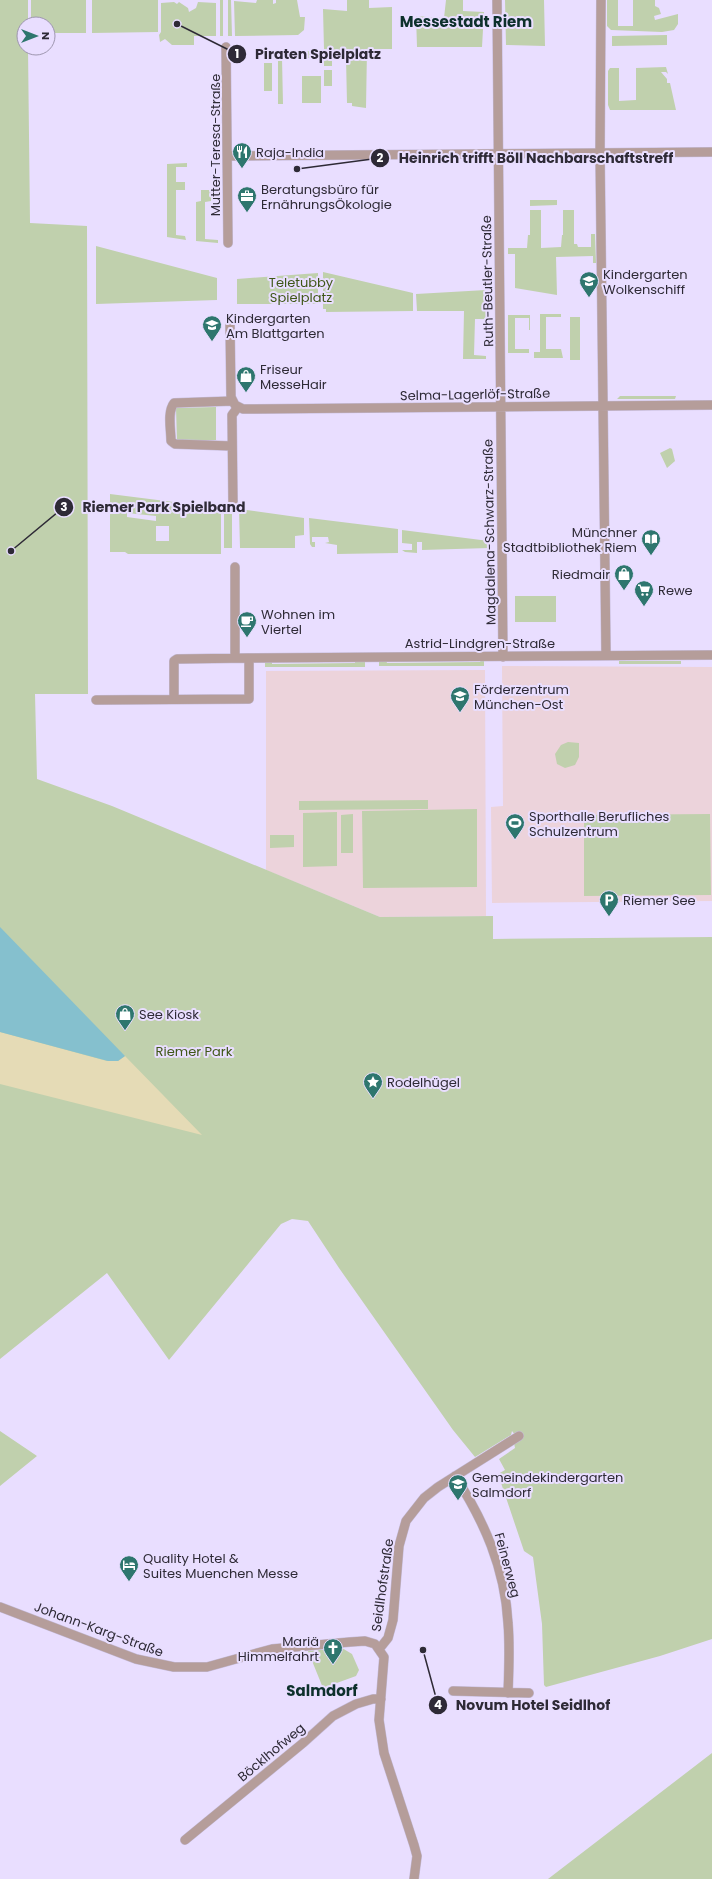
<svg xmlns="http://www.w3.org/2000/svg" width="712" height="1879" font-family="Poppins,sans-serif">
<rect width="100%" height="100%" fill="#e9deff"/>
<path fill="#ecd3db" d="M502 666 712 667V901L492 903 491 807 503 806Z
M485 670 486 916 380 917 266 870V671Z"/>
<path fill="#c0d0ad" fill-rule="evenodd" d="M0 0H28V24H24V48H28L30 223 87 226 88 694H35L37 779 112 806 380 917 493 916V939L712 937V1639L660 1656 546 1687 544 1685 542 1624 533 1557 524 1551 498 1474 505 1470 499 1459 515 1448 514 1443 519 1440 512 1431 511 1435 475 1457 453 1430 339 1268 308 1221 292 1219 281 1224 169 1360 107 1273 0 1359Z
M31 0H86V33H48V24H31Z
M92 0H158V32L92 33Z
M220 0H223V36H220Z
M228 0H231L232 36H228Z
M257 0H273V4L276 3V0H297L300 17H305L304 30 298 35 235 36 234 1 256 3Z
M347 0H369V8L392 7V49H367L366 108 352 106V103H347L346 58H332V66H324V51H351L324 49 323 9 347 11Z
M446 0H463V11L484 12 482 47H417L416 16 444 18Z
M505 0H544L545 46 506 45Z
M607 0H618V26H633V0H655V6L659 8 661 14 654 16 655 20 678 14V24L674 30 662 32 611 30 607 26Z
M174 2 177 4 179 2 188 8 189 12 196 8 198 2 216 3V36H194V45H172L165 39 160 42 159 35 161 32V3Z
M667 35V45L612 46V36Z
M317 51V58H282L283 104H278V52Z
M264 63H272V91H264Z
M666 67 668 74 666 72H661L667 79V83H670L676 110H610L608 105V71L610 68H619V101L636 100V68Z
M324 70H332V86H324Z
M302 76H321V103H302Z
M187 163V167H176V182H185V190H176V235L185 236 186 240 167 237V164Z
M201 190H211V201L205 202V239L218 240V243L196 241V202L201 201Z
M530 200H557V205L530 206Z
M530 210H541V248L561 247 562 235H563V210H574V244H577L578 247H591V234H595L596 263H593V256L556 257 557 295 515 288V254H508V248H527L528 235H530Z
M96 246 217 278V300L96 304Z
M323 272 413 293V311L326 312V309H323Z
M318 273V304H237V279Z
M486 290V319H475L474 355 486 356V359H463L464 311H417L416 294Z
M540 314H561V317H546V349H561L563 358H534V352H540Z
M508 315H530V330H529V318H515V349H529V353H508Z
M570 317H580V360H570Z
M620 396H676L675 399H617Z
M216 407V440L177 441 176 408Z
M670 448 672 449 675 461 667 468 660 453Z
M110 494 221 508V554H128L125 552H110ZM127 513 156 516V521L127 517ZM156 526H169V541H156Z
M224 509 232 510V548H224Z
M239 509 304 518V535L295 536V548H240Z
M309 518 398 529V553L337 554V545L325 543 329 542 328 537H312V542H315V547H312L310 544Z
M402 530 489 541V548L422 550V542H417V553L405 552 402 550H412V544L402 543Z
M515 596H556V622H515Z
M379 660H386L387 663 480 662 481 660H484V666H379Z
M265 661H272V664L355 663V661H365V667H265Z
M619 661H681V664H619Z
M568 742 579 743V757L575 765 565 768 557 764 555 754 561 745Z
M428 800V809L299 810V801Z
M477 809V887L363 888 362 811Z
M337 812V866L303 867V813Z
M353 814V853H341V815Z
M710 814 711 895 584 896V815Z
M270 835H294V847L270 848Z
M0 1431 37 1456 0 1486Z
M342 1648 352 1654 359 1670 356 1676 323 1688 308 1651Z
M712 1753V1879H548Z"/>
<path fill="#e5dbb6" d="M0 1032 107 1061H118L125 1056 202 1135 0 1084Z"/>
<path fill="#85c0ce" d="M0 927 125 1056 118 1061H108L0 1032Z"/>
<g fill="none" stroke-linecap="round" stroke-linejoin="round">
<g stroke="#c4bad7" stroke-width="10">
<path id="minor" d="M497 0 503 657
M601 0 600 153 606 655
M226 47 228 243
M228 156 712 152
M230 324 231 397 235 405 243 409 712 405
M232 446 175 444 171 441C171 430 167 412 174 403L233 401
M233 504 232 415 238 407
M235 567V658
M249 658 712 655
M96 700 249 699V658L177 659 174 661V699
M455 1476C484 1521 505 1568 508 1623 510 1646 509 1669 508 1693
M0 1607 136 1659 174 1667H207L272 1649 350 1642 365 1641 375 1644 384 1657 379 1720 384 1753 414 1845 417 1856 414 1879
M380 1648 388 1638 393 1620 399 1546 406 1521 424 1498 438 1487 519 1436
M453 1691 529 1693
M185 1840 303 1743 333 1716 356 1704 373 1699H381"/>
</g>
<use href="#minor" stroke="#b59d9a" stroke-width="9"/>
</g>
<defs>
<g id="restaurant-pin" transform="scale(1)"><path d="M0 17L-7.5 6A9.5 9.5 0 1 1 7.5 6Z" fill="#2e766e" stroke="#e9deff"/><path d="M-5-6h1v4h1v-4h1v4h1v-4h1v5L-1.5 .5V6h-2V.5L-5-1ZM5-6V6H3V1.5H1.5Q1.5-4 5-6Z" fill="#fff"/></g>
<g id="office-pin" transform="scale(1)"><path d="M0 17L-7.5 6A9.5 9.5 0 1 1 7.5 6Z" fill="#2e766e" stroke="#e9deff"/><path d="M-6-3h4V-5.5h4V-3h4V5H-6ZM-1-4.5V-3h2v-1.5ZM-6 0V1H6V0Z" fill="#fff"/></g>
<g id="school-pin" transform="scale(1)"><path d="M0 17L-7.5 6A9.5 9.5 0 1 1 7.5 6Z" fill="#2e766e" stroke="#e9deff"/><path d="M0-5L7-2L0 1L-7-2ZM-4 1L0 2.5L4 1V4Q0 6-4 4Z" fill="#fff"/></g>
<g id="shop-pin" transform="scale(1)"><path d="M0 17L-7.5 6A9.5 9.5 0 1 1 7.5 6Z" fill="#2e766e" stroke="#e9deff"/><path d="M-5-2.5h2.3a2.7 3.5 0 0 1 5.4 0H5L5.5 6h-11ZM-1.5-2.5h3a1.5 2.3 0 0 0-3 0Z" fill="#fff"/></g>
<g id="library-pin" transform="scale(1)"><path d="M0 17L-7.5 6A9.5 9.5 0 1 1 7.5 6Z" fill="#2e766e" stroke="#e9deff"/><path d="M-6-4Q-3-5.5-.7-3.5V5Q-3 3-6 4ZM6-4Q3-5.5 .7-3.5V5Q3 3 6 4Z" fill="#fff"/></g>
<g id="supermarket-pin" transform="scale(1)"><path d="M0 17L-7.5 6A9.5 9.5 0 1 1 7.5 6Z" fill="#2e766e" stroke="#e9deff"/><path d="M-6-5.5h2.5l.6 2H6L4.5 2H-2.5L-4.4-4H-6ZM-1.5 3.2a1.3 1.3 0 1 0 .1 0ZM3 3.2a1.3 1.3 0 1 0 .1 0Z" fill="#fff"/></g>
<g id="cafe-pin" transform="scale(1)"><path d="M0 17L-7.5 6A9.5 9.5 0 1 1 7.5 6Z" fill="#2e766e" stroke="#e9deff"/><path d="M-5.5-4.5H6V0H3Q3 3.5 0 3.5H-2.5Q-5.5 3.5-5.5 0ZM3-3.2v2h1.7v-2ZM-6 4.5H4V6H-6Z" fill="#fff"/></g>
<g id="stadium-pin" transform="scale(1)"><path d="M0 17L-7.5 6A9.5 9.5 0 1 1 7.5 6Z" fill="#2e766e" stroke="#e9deff"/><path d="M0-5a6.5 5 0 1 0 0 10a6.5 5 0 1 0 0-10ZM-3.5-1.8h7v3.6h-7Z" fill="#fff"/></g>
<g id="parking-pin" transform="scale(1)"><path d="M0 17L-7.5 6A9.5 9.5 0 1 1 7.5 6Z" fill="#2e766e" stroke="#e9deff"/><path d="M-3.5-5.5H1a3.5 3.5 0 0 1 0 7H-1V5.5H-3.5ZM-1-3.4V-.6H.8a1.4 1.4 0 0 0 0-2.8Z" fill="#fff"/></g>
<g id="sight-pin" transform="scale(1)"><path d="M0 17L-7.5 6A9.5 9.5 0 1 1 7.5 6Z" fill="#2e766e" stroke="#e9deff"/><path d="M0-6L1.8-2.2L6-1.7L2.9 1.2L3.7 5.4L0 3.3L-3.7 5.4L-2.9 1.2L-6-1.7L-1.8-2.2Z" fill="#fff"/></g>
<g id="hotel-pin" transform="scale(1)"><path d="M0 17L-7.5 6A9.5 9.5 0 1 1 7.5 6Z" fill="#2e766e" stroke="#e9deff"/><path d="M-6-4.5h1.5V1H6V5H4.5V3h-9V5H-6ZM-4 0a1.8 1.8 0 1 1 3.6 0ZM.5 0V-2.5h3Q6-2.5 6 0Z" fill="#fff"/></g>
<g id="church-pin" transform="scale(1)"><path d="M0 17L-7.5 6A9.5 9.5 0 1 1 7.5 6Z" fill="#2e766e" stroke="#e9deff"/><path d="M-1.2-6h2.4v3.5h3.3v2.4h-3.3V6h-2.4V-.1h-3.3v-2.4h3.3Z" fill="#fff"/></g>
</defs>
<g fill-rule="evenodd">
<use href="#restaurant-pin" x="242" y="152"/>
<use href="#office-pin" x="247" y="196"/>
<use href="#school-pin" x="589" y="281"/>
<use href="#school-pin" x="212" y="325"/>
<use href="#shop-pin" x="246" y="376"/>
<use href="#library-pin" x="651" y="539"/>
<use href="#shop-pin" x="624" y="574"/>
<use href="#supermarket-pin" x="644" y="590"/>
<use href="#cafe-pin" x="247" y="621"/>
<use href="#school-pin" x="460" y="696"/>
<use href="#stadium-pin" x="515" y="823"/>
<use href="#parking-pin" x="609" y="900"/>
<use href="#shop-pin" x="125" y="1014"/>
<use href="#sight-pin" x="373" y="1082"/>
<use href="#school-pin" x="458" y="1484"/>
<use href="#hotel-pin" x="129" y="1565"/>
<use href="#church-pin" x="333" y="1648"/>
</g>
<g text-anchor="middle" stroke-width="4" stroke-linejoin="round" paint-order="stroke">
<g font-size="13" fill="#2e2a36" stroke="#e9deff">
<text transform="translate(215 145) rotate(-90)" y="5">Mutter-Teresa-Straße</text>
<text transform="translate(487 281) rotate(-91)" y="5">Ruth-Beutler-Straße</text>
<text transform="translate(475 394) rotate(-1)" y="5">Selma-Lagerlöf-Straße</text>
<text transform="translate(489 532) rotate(-91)" y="5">Magdalena-Schwarz-Straße</text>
<text x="480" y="648">Astrid-Lindgren-Straße</text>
<text transform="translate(508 1565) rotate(75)" y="5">Feinerweg</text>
<text transform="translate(382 1585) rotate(-82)" y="5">Seidlhofstraße</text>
<text transform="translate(99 1629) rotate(20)" y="5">Johann-Karg-Straße</text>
<text transform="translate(271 1752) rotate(-40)" y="5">Böcklhofweg</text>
</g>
<g font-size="13" fill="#2e2a36" stroke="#e9deff" text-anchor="start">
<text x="256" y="157">Raja-India</text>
<text x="261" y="194">Beratungsbüro für<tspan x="261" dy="15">ErnährungsÖkologie</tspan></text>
<text x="603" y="279">Kindergarten<tspan x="603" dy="15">Wolkenschiff</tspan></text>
<text x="226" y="323">Kindergarten<tspan x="226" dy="15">Am Blattgarten</tspan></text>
<text x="260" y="374">Friseur<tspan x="260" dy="15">MesseHair</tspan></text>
<text x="637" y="537" text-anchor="end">Münchner<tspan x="637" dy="15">Stadtbibliothek Riem</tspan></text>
<text x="610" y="579" text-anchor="end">Riedmair</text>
<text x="658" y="595">Rewe</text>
<text x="261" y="619">Wohnen im<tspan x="261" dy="15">Viertel</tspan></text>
<text x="474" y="694">Förderzentrum<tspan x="474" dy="15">München-Ost</tspan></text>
<text x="529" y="821">Sporthalle Berufliches<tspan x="529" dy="15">Schulzentrum</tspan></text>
<text x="623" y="905">Riemer See</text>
<text x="139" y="1019">See Kiosk</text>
<text x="387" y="1087">Rodelhügel</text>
<text x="472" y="1482">Gemeindekindergarten<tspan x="472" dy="15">Salmdorf</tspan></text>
<text x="143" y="1563">Quality Hotel &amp;<tspan x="143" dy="15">Suites Muenchen Messe</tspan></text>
<text x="319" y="1646" text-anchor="end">Mariä<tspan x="319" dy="15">Himmelfahrt</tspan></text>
</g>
<g font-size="13" fill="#3f5717" stroke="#e9deff">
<text x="301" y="287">Teletubby<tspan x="301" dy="15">Spielplatz</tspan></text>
<text x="194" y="1056">Riemer Park</text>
</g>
<g font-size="15" font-weight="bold" fill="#0d302c" stroke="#e9deff">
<text x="466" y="27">Messestadt Riem</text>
<text x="322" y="1696">Salmdorf</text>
</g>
</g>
<path fill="none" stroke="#2e2a36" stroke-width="1.5" d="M177 24L237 54M297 169L380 158M11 551L64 507M423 1650L438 1705"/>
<g fill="#2e2a36" stroke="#e9deff" stroke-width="1.5">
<circle cx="177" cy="24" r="4"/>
<circle cx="297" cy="169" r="4"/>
<circle cx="11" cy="551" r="4"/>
<circle cx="423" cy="1650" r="4"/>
<circle cx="237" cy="54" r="10"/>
<circle cx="380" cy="158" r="10"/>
<circle cx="64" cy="507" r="10"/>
<circle cx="438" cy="1705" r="10"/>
</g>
<g font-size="12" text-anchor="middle" font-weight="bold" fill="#fff">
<text x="237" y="58">1</text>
<text x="380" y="162">2</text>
<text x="64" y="511">3</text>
<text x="438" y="1709">4</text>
</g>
<g font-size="14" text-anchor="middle" font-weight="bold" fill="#2e2a36" stroke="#e9deff" stroke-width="4" stroke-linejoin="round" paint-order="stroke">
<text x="318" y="59">Piraten Spielplatz</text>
<text x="536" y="163">Heinrich trifft Böll Nachbarschaftstreff</text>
<text x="164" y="512">Riemer Park Spielband</text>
<text x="533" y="1710">Novum Hotel Seidlhof</text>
</g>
<g transform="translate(36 36) rotate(90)"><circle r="19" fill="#e9deff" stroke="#9e96af"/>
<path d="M0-3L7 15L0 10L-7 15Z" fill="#2e766e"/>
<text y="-6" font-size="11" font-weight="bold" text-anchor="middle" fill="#2e2a36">N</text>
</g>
</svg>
